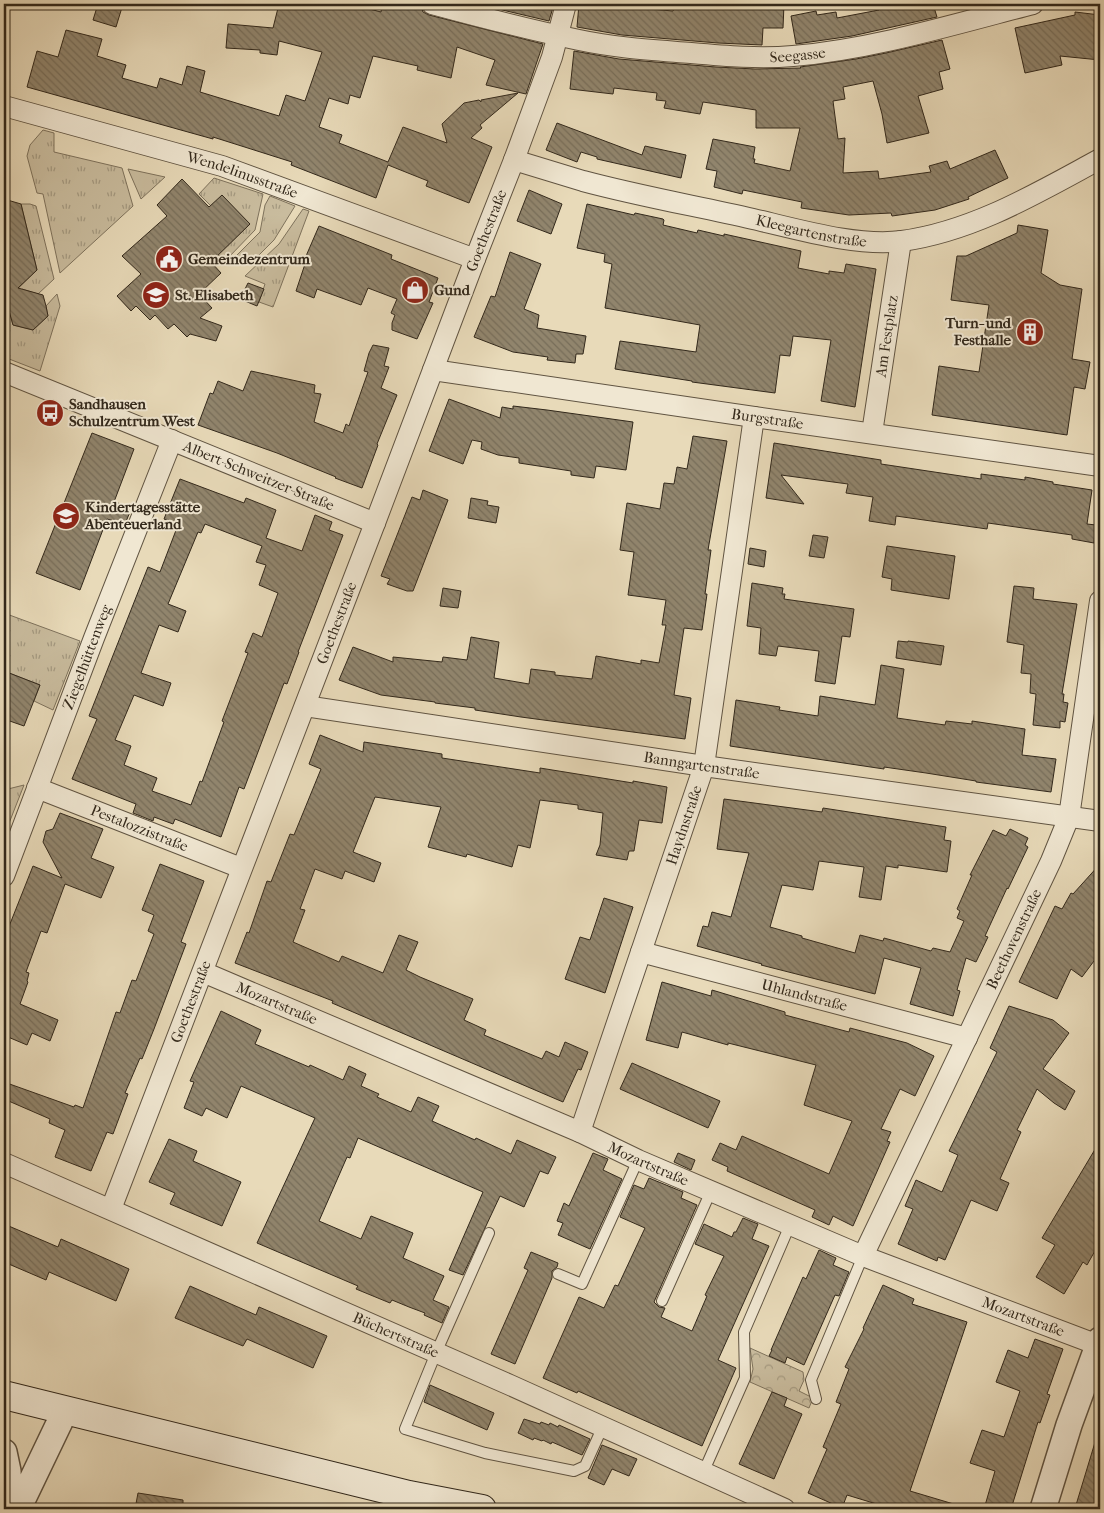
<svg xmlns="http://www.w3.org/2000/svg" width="1104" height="1513" font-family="'IM FELL French Canon',serif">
<defs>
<pattern id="grass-tufts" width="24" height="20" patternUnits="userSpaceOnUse" patternTransform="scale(1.25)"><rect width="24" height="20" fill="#c9bc9e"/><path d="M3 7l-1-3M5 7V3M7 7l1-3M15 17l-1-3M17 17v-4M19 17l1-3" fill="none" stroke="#a49980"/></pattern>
<pattern id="forest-crowns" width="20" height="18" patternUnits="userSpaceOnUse" patternTransform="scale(1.25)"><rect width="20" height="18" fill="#c9bc9e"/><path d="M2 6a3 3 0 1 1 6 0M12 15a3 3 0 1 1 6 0" fill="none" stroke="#a49980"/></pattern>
<pattern id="building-back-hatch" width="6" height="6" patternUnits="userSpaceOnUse" patternTransform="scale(1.25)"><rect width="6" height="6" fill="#91856d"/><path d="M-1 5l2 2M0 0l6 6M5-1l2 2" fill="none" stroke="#776d59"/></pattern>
</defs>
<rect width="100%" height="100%" fill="#e8dab9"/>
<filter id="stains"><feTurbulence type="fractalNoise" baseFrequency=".004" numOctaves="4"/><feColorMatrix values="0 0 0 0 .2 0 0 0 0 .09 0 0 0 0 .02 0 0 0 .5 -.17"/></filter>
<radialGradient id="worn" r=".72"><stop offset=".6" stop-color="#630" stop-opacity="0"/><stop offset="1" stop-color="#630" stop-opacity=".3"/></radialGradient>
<path fill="url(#grass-tufts)" stroke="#7e725c" d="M43 130 54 133V152L122 168 133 206 60 273 43 194 37 193 27 156 30 145Z
M128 169 165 177 141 199Z
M214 178 263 194 255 230 228 258 218 255 250 224 222 196 211 206 199 194Z
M270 196 295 206 274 240 251 263 234 258 260 232 265 205Z
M21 204H30L36 206 54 279 38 294 22 289 7 304 13 325 33 330 48 316 46 306 57 294 60 306 40 371 4 357V302L37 270Z
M303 209 309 211 273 307 259 302 265 284 245 276 279 244Z
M4 613 80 641 53 710 34 701 40 685 4 671Z
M24 785 4 836V790Z"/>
<path fill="url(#forest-crowns)" stroke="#7e725c" d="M750 1348 803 1372 804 1380 799 1391 813 1398 809 1408 750 1382 753 1369Z"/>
<path fill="url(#building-back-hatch)" stroke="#32281b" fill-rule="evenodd" d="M98 4H123L116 27 93 20Z
M279 4H350L381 12 382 4H389L404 8 405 4H420L423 12 429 15 543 44 526 94 486 85 495 60 457 47 451 78 417 70 418 66 373 56 360 98 350 95 348 104 329 98 319 127 342 135 339 143 388 162 403 127 447 143 442 124 464 103 479 100 481 102V100L518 93 480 125 482 128 471 138 492 147 469 203 426 186 428 181 388 165 376 198 291 165 292 162 213 137V139L27 87 37 51 58 57 66 30 102 39 97 56 126 65 122 78 157 88 160 78 182 85 187 66 205 71 200 92 279 116 286 95 305 101 322 52 279 41 277 55 260 53V50L226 48 228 24 273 28Z
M477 4H554L549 21Z
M579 4H597L615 8 622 4H639L638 8 673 11 676 4H784L783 28H763L762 45 718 43 622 35 577 27Z
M877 4H933L937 17 852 36 796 44 791 16 816 11 817 15 836 12 837 18 879 10Z
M1075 12 1100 15V60L1060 56 1062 65 1025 73 1015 28 1075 15Z
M942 40 950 69 939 72 943 89 918 96 929 133 887 143 882 114 873 81 843 87 845 99 833 101 838 139 845 138 843 173 878 171 879 179 931 172 929 166 947 161 950 169 995 150 1008 178 968 197 969 199 935 210 892 216 891 213 849 215 801 208 802 202 743 190 742 194 714 187 717 171 706 169 713 139 755 147 753 159H755L754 163 790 171 800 128H756V110L703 102 700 114 664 108 666 101 656 100 657 93 614 88 613 94 570 89 574 51 619 59 716 67 755 69 801 68 800 67 856 59 886 53Z
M557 123 642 155 645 146 686 155 681 178 597 159V157L581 152 577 162 546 150Z
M182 179 209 207 222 195 250 224 211 262 221 273 199 294 212 308 200 318 222 326 216 341 190 334 187 337 174 324 168 329 155 315 150 320 136 306 131 311 117 296 141 274 122 256 167 216 157 205Z
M529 190 562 204 551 234 517 221Z
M4 199 21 204 37 270 18 288 43 295 46 306 48 316 33 330 13 325 6 300 4 302Z
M587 204 634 215 635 213 663 219 664 220 663 225 697 233 698 230 724 236V234L801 251 798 268 829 274V271L844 273 846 264 876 269 855 407 821 401 831 340 793 336 790 356 780 355 775 393 692 382V381L615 369 620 341 696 352 700 325 605 308 612 264 604 262 605 254 577 248Z
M1018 225 1048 230 1041 273 1060 285 1082 289 1072 359 1090 362 1085 389 1074 387 1067 435 932 415 939 366 979 372 989 305 951 300 957 256H966L1017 233Z
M319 226 392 255 391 259 438 278 429 302 433 303 417 339 392 330V323L395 315 391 313 397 299 368 288 361 305 317 289 314 298 296 291 305 264 303 263Z
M510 252 541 264 524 309 539 315 537 328 586 336 583 354H576L575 363 547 360 548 357 513 352 474 337 491 296 495 297Z
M248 283 264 289 257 306 240 299Z
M373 345 389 348 384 366 389 367 381 388 397 395 377 444 378 445 362 488 335 478 336 477 277 453 198 425 210 393 213 394 218 381 243 391 251 371 315 385 314 393 321 394 314 422 343 433 346 424 349 426 368 372 364 371 369 353Z
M449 399 500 418 502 407 513 409V406L547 410 633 422 626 470 596 466 594 478 571 475V471L519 463V458L498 455 481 449 482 442 472 440 463 464 429 451Z
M92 433 134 449 114 502 132 507 125 524 107 519 80 590 36 573Z
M693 436 727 441 708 550H711L705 594H707L702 630 684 628 674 695 691 698 685 739 521 717 475 710V708L435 703V702L381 695 339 680 353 647 393 662V657L442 662 443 657 467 660 471 637 499 642 494 678 529 684 531 669 555 672V675L592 679 596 656 641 664V660L659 663 666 625H662L666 600 628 595 634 552 620 550 623 530 627 503 660 509 664 483 674 484 677 467 687 469Z
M774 443 881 460V464L981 479V474L1025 480V477L1053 482V484L1092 490 1087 524 1096 525 1094 543 1072 539V535L988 523 987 529 896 516 895 525 869 521 873 497 846 493 848 484 781 475 804 504 766 498Z
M180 479 244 503 246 498 276 510 266 538 302 551 315 515 332 522 329 530 343 535 298 652H299L287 684 284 683 244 789 239 787 221 837 175 819 173 824 154 817 153 821 133 813 136 804 72 779 97 719 89 716 148 567 160 572 178 525 164 519ZM205 524 262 546 256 562 266 565 259 585 278 593 262 637 253 633 245 652 248 653 222 721 224 722 202 782 200 781 191 805 152 791 157 778 124 765 131 746 115 740 134 695 163 706 171 683 141 673 159 625 178 632 186 611 168 604 198 532 201 533Z
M423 490 448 500 413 591H407L387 584 390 579 381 576 412 497 420 500Z
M471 498 488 501 487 505 499 507 496 523 468 518Z
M813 535 828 537 824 558 809 556Z
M887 546 955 556 949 599 891 590 892 579 882 577Z
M750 548 766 551 764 567 748 564Z
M752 583 783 588 782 594H785L784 599 854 609 850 637 842 636 835 684 815 681 819 651 778 646 776 656 759 654 761 628 747 626Z
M1014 586 1034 588 1033 599 1077 604 1062 694H1064L1063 702 1068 703 1065 722 1060 721V728L1033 725 1036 694 1030 693 1031 674 1021 673 1024 645 1007 642Z
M443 588 461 591 458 608 440 606Z
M898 641 908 642V641L944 646 941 665 896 658Z
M881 665 904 669 897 718 945 725 946 721 972 724V721L1025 729 1022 755 1056 759 1051 792 976 782V781L926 773 884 767V769L730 746 736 700 780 707 779 710 818 716 820 696 875 705Z
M4 671 40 685 24 726 4 719Z
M320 735 363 752 364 742 442 754V758L540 773V768L633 783V781L667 787 662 823 639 820 634 851H629L627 860 596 855 600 845 603 813 578 809V805L540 800 530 848 518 845 512 867 467 854 466 857 428 847 441 807 375 797 353 852 381 863 374 882 345 871 342 879 315 869 300 909 305 910 293 942 339 962 342 956 383 973 399 935 418 942 406 970 420 977 473 999 464 1020 486 1030 484 1035 542 1059 546 1051 559 1057 565 1042 588 1052 581 1070 578 1069 563 1102 332 1003 333 1001 235 963 247 932 249 933 267 881 271 882 290 834 294 835 321 769 309 764Z
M724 799 822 812 823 808 946 827 944 840 951 841 947 872 898 865V868L886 866 881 900 859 897 864 867 819 861 813 890 782 885 770 927 802 936V938L855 953 860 935 883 941 884 938 931 951 933 948 950 952 964 921 957 918 960 911 957 909 972 875H970L993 830 1006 836 1010 829 1028 838 1025 845 1028 847 1008 889 1007 888 985 936 988 937 976 962 966 958 957 990 960 991 953 1016 910 1004 921 968 884 958 875 994 761 965 762 964 697 946 703 926 708 927 712 912 731 917 749 853 717 849Z
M60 813 103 829 91 858 114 867 101 898 65 884 47 933 41 931 26 972 29 973 27 981 28 982 20 1004 58 1020 50 1041 32 1033 27 1045 8 1037 6 1042H4V939L33 866 62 878 43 842 46 831 53 829Z
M160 864 204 881 181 942 186 944 154 1029 142 1059 140 1058 125 1093 128 1094 113 1134 107 1132 91 1171 55 1157 65 1130 49 1123 50 1119 4 1099V1082L74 1107 75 1105 83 1108 116 1012 120 1013 132 980 136 981 154 934 148 931 154 915 142 910Z
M1100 864V953L1082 977 1071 969 1057 999 1019 982 1055 906 1062 909 1071 893 1073 894Z
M604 898 633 907 605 993 565 979 580 937 590 940Z
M662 982 711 996 712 990 785 1012V1015L849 1032 850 1028 907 1043 934 1056 915 1096 900 1089 881 1129 891 1132 887 1141 890 1142 853 1226 833 1216 829 1225 812 1217 815 1210 727 1171 728 1167 712 1160 720 1143 736 1150 742 1136 829 1174 852 1121 804 1105 816 1065 728 1043V1045L682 1032 678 1048 646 1040Z
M1009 1006 1053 1020 1069 1033 1043 1069 1075 1091 1065 1110 1054 1103 1037 1089 1017 1130 1021 1132 1000 1179 1009 1183 997 1211 971 1200 945 1260 938 1257 937 1261 898 1244 913 1209 905 1206 916 1180 942 1192 958 1155 949 1151 997 1052 990 1048Z
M221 1011 261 1030 255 1044 309 1067 310 1065 343 1080 349 1066 366 1074 361 1086 379 1094 377 1097 411 1112 418 1097 439 1106 432 1121 450 1129 475 1140 476 1138 511 1154 517 1140 556 1157 548 1174 540 1171 524 1207 500 1196 463 1275 449 1270 483 1192 358 1138 350 1158 347 1157 319 1221 361 1239 371 1216 413 1233 403 1258 444 1276 433 1300 449 1307 442 1323 424 1315 425 1313 409 1307 392 1300 390 1303 356 1289 358 1286 257 1243 315 1118 241 1086 227 1118 206 1108 202 1116 184 1108 194 1082 190 1081Z
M632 1063 720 1101 708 1128 620 1089Z
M169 1139 197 1151 193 1161 241 1182 222 1226 170 1204 175 1193 149 1182Z
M1100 1141V1242L1087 1265 1083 1262 1064 1294 1036 1277 1055 1245 1042 1238Z
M593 1153 608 1159 603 1170 622 1179 590 1249 558 1235 563 1223 557 1221 564 1203 569 1206Z
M678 1153 695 1160 691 1170 674 1162Z
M649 1178 683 1192 681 1198 697 1205 654 1302 659 1307 665 1308 661 1317 692 1331 707 1296 705 1295 724 1256 695 1244 704 1224 732 1237 734 1232H736L743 1218 758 1224 752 1239 769 1246 718 1360 736 1368 702 1446 578 1391 577 1393 543 1378 579 1297 604 1308 615 1285 618 1286 645 1228 620 1217 634 1185 644 1189Z
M4 1224 58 1247 61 1239 129 1269 116 1301 49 1272 46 1280 4 1262Z
M819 1250 836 1258 833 1265 849 1272 839 1296 835 1295 804 1365 787 1357 785 1363 769 1356 772 1350H771L803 1277 806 1279Z
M531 1252 558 1263 557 1267 552 1271V1278L515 1364 491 1354 528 1270 524 1268Z
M883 1285 914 1299 912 1304 967 1322 910 1491 957 1505 956 1509H893L847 1495 842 1508 808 1493 827 1449 823 1447 841 1404 836 1402 849 1369 845 1367 864 1329 863 1328Z
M190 1286 256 1315 259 1307 327 1336 313 1368 247 1339 243 1346 175 1318Z
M1035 1339 1063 1349 1047 1394 1050 1395 1040 1423 1038 1422 1011 1509H984L995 1471 970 1463 982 1430 1004 1437 1020 1391 996 1382 1008 1350 1028 1358Z
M430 1385 494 1413 487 1430 424 1402Z
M772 1392 787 1398 784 1406 802 1414 774 1479 739 1464Z
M524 1419 540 1424 541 1422 549 1425 550 1423 558 1427 559 1425 590 1439 582 1455 552 1442 551 1444 543 1440 542 1441 534 1438 533 1440 518 1433Z
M1096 1439 1100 1440V1509H1090L1076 1505Z
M602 1445 637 1459 629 1476 612 1469 604 1485 588 1478Z
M138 1493 183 1500V1509H135Z"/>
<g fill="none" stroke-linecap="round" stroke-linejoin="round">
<g stroke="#605442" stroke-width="12">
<path id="service" d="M489 1233 436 1353 405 1429 485 1453 574 1471 585 1466 603 1426
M558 1274 582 1284 638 1160
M662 1301 711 1191
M816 1399 811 1380 863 1256
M703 1473 745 1378 744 1332 790 1225"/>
</g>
<g stroke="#605442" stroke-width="22">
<g id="minor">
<path id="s1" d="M432 4C480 17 530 30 579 40 616 48 654 50 691 53 725 56 760 59 793 56 874 49 955 24 1033 4"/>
<path id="s2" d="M4 106 222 166 475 259"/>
<path id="s3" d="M514 160C537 167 560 174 583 181 639 196 696 206 753 219 797 229 857 247 902 241 974 231 1037 193 1100 159"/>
<path id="s4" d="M433 370 754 417 1100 466"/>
<path id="s5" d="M4 372 375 523"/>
<path id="s6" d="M872 433 901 241"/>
<path id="s7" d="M305 706 704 766 1100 821"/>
<path id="s8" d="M37 788 241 868"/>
<path id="s9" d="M4 876 94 638 172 440"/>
<path id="s10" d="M641 952 967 1038"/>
<path id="s11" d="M203 972 580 1132 638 1160 863 1256 1098 1345"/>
<path id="s12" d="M580 1132 704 766 754 417"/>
<path id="s13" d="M4 1163 510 1385 785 1509"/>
<path id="s14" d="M111 1209 375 523 475 259 514 160 552 57 566 4"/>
<path id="s15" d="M863 1256 1051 861 1069 817 1100 601"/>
</g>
</g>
<g stroke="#605442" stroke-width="28">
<path id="tertiary" d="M4 1452 8 1471 10 1509
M18 1509 65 1411
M1043 1509 1069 1425 1100 1340"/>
</g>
<g stroke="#32281b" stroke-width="30">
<path id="secondary" d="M4 1395 409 1495 482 1509"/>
</g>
<use href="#service" stroke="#f0e7d2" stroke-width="10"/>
<use href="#minor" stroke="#f0e7d2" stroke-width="20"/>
<use href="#tertiary" stroke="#f0e7d2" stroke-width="25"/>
<use href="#secondary" stroke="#f0e7d2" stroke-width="28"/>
</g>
<defs>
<g id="civic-disc" transform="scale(1.4375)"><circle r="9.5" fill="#8f2418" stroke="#f0e7d2"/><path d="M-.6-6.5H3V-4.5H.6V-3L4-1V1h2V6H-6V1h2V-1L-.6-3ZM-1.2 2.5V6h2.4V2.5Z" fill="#fff"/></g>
<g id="shop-disc" transform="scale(1.4375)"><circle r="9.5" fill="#8f2418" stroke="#f0e7d2"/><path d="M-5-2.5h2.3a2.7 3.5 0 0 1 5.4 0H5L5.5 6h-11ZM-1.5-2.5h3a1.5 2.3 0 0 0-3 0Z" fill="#fff"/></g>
<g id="school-disc" transform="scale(1.4375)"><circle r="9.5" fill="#8f2418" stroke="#f0e7d2"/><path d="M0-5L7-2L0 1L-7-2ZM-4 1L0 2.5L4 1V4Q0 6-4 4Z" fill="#fff"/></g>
<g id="building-disc" transform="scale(1.4375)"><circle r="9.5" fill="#8f2418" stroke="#f0e7d2"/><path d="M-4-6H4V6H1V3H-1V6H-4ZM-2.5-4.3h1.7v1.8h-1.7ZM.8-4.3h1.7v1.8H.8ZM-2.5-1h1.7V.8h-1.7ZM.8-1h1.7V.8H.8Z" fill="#fff"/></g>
<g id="bus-disc" transform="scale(1.4375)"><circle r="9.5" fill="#8f2418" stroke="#f0e7d2"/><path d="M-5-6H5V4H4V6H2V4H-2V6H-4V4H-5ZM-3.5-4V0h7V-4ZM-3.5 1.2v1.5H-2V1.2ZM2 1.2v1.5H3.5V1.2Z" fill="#fff"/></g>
</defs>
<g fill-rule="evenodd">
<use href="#civic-disc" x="169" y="259"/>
<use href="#shop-disc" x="415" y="290"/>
<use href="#school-disc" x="156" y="295"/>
<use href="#building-disc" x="1030" y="332"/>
<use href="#bus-disc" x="50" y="413"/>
<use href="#school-disc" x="66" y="516"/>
</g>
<g text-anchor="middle" stroke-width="4" stroke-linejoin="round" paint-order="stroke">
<g font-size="15" fill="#32281b" stroke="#f0e7d2">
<text dy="5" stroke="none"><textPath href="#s1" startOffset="371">Seegasse</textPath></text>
<text dy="5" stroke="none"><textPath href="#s2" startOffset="248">Wendelinusstraße</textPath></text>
<text dy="5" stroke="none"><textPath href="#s3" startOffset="306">Kleegartenstraße</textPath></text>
<text dy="5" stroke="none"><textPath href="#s14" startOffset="1048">Goethestraße</textPath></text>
<text dy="5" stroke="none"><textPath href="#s6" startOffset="98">Am Festplatz</textPath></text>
<text dy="5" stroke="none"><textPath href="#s4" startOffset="338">Burgstraße</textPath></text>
<text dy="5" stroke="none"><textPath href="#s5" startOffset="275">Albert-Schweitzer-Straße</textPath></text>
<text dy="5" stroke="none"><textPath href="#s14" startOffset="628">Goethestraße</textPath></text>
<text dy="5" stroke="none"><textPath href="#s9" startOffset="234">Ziegelhüttenweg</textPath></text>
<text dy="5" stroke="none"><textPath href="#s7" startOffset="401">Banngartenstraße</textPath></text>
<text dy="5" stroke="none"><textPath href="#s12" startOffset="324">Haydnstraße</textPath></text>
<text dy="5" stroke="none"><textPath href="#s8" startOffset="110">Pestalozzistraße</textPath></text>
<text dy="5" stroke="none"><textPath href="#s15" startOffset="351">Beethovenstraße</textPath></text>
<text dy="5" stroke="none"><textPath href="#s10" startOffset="169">Uhlandstraße</textPath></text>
<text dy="5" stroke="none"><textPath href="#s14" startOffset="222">Goethestraße</textPath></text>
<text dy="5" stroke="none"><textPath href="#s11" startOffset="80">Mozartstraße</textPath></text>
<text dy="5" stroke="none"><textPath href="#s11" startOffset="485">Mozartstraße</textPath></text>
<text dy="5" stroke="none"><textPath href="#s11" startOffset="890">Mozartstraße</textPath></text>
<text dy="5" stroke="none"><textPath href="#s13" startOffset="428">Büchertstraße</textPath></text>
</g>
<g font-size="15" font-weight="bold" fill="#32281b" stroke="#f0e7d2" text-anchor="start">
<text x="188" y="264">Gemeindezentrum</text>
<text x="434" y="295">Gund</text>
<text x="175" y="300">St. Elisabeth</text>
<text x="1011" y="328" text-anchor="end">Turn- und<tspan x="1011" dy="17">Festhalle</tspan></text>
<text x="69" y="409">Sandhausen<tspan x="69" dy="17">Schulzentrum West</tspan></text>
<text x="85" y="512">Kindertagesstätte<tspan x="85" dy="17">Abenteuerland</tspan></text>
</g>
</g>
<rect width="1104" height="1513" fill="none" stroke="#e8dab9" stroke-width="20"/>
<rect x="5" y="5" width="1094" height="1503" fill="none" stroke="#32281b" stroke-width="2.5"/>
<rect x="10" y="10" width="1084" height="1493" fill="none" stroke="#32281b"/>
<rect width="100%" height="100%" filter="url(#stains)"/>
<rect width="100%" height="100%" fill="url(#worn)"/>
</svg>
